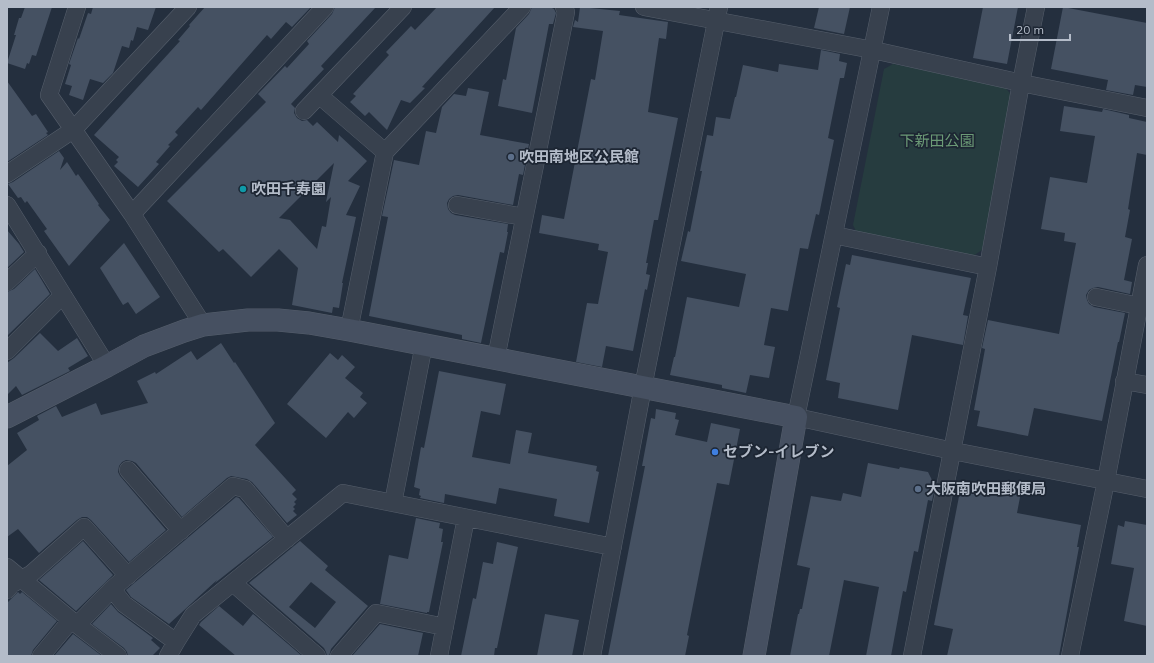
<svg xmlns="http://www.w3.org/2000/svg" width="1154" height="663" font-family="Mulish,'Noto Sans JP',sans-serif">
<rect width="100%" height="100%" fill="#242f3e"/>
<path fill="#263c3f" d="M893 64 1004 86 1013 97 982 250 973 256 857 233 853 225 884 69Z"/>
<path fill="#455162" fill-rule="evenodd" d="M25 7H52L36 56 32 55 29 64 27 63 25 69 7 63 16 35H14L19 18H21Z
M93 7H156L148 30 137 27 133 41 131 40 129 48 122 46 113 73 103 83 90 79 83 100 69 95 72 86 65 84 71 65 69 64 78 38 79 39 88 13 91 14Z
M205 7H311L292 27 286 22 271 39 267 35 201 110 198 107 175 132 178 135 168 145 170 146 156 162 159 164 138 187 114 166 118 162 116 160 119 157 94 135 180 41 178 40 190 26 189 25Z
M335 7H376L321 66 324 69 291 104 295 108 294 113 297 118 302 121 307 120 313 126 317 122 338 142 339 135 367 161 348 181 360 186 346 215 356 217 342 283H343L339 308 333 307 332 313 292 305 298 268 279 249 251 277 223 249 219 252 167 201 266 102 258 94 285 66 287 68 309 44 307 41 332 14ZM334 163 326 202 331 197 326 227 322 226 317 249 290 220 279 218Z
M437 7H495L422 87 425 88 410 103 401 100 387 130 369 112 365 116 350 102 356 96 353 94 389 55 386 52 411 26 415 30Z
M532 7H550L554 9 556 13 553 24H549L532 113 498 106 503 79 506 80 516 28 529 14Z
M580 7 620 11 619 15 668 22 666 39 659 38 648 112 678 118 658 220H654L646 263H648L646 274 650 275 647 290 645 289 633 351 606 346 602 367 576 362 587 303 598 304 608 252 598 250 599 244 539 233 542 215 564 219 591 79 595 80 603 31 573 27 575 20 578 22Z
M819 7H850L844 34 814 28Z
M983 7H1018L1007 64 973 58Z
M1063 7 1147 23V87L1135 85 1133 95 1106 90 1108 80 1051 69Z
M821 50 840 54 839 61 847 63 844 78H840L828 138 834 140 819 215 816 214 808 249 800 248 788 311 771 308 764 345 775 347 769 378 750 375 746 393 722 388V385L670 375 674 357H675L687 297 739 307 746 274 681 261 688 231 690 232 702 171H700L707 135 713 136 716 117 730 119 735 97H736L743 65 778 72 779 64 818 70Z
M7 81 32 116 36 114 48 132 46 133 48 135 7 162Z
M468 88 489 92 480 135 529 144 523 175 519 174 513 205 458 195 453 196 449 199 447 203 448 209 451 213 455 215 508 224 507 232H508L504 253 500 252 481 343 462 339V335L369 316 388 217 382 216 394 160 419 165 426 131 436 133 442 107 454 94 466 96Z
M1064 106 1102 112 1103 109 1129 115V118L1147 122V155L1137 153 1128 209 1130 210 1125 237 1132 239 1124 280 1132 282 1130 294 1098 287 1093 288 1089 290 1086 295 1087 300 1089 304 1094 307 1125 313 1119 342H1118L1102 421 1034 408 1028 436 977 426 980 411 974 410 985 349 982 348 988 320 1059 334 1076 243 1064 241 1065 233 1041 229 1050 177 1087 183 1095 136 1060 131Z
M59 151 64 158 60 170 67 162 76 176 78 174 99 204 98 205 110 220 69 266 44 231 47 229 27 201 25 203 21 197 18 198 8 184 13 182Z
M7 230 19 244 24 252 7 268Z
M124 243 160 297 136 314 128 302 123 305 100 268Z
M852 255 971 278 963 315 968 316 963 345 912 335 898 410 838 398 840 383 826 380 840 308 837 307 846 264 850 265Z
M35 269 50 294 7 336V292L14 289Z
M40 333 58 351 77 338 88 356 68 368 70 371 22 395 16 386 7 395V363L14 358Z
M221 343 234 363 235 362 275 423 255 445 296 490 292 494 297 499 294 502 296 504 293 507 295 509 293 511 297 515 287 523 252 482 247 479 231 476 227 478 182 517 136 463 132 461 126 460 122 462 119 466 118 472 120 476 166 530 129 562 91 520 87 517H82L77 520 39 553 18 529 7 537V466L27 450 17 433 39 420 37 416 56 406 62 417 96 403 101 415 148 403 137 381 155 372 156 374 191 351 197 360Z
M330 353 338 360 342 355 355 367 345 378 363 393 360 397 367 403 354 418 348 412 326 438 287 404Z
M439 371 506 384 500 415 481 411 472 457 510 464 516 430 532 433 528 453 597 466 596 471 599 472 589 523 554 516 557 499 499 488 496 504 445 494 444 503 420 498 421 496 419 495 420 489 414 487 421 447 424 448Z
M656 409 676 413 675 419 679 420 675 435 707 442 711 423 740 429 729 485 717 483 687 635 689 636 685 656H608L645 466H642L651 418 655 419Z
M868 463 899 469 900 467 928 472 935 486 932 501 928 500 918 552 914 551 906 592 903 591 891 656H866L879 587 844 580 829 656H790L798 614H799L800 609H802L810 568 797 565 811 496 841 501 843 493 861 497Z
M962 481 1021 492 1017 513 1081 525 1077 547H1079L1059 656H947L953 629 934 625Z
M236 497 239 498 273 537 215 583 217 580 169 624 131 597 126 590Z
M416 518 440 523 439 528 443 529 441 542H443L429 612H427V613L380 604 389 555 408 559Z
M1125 521 1147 525V626L1124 621 1134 568 1111 564 1118 525 1124 527Z
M83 541 113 575 76 611 39 580Z
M300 541 328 566 325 570 368 606 331 649 329 656H327L326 652 324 648 249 583ZM311 582 336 602 315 628 289 607Z
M497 542 518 547 497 648H495L494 656H461L473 598 476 599 483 562 493 564Z
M18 592 20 594 22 592 57 621 33 650 31 656H7V603Z
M111 604 118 612 153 638 151 640 160 648 152 656H128L127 652 124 648 92 624Z
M219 606 243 626 253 614 302 656H236L199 625 201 622Z
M545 614 579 620 572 656H537Z
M380 624 423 633 418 656H352Z
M73 634 102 656H54Z"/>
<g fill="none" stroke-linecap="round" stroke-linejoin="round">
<g stroke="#565f6c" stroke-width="18">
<path id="street" d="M77 7 49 95 132 214 203 325
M644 7 873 50 1021 83 1147 108
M881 7 796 417 953 451 1147 489
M320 96 385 152
M304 111 403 7
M7 174 73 130 188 7
M7 205 107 366
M457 205 524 217
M132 214 325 7
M834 235 988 267
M7 282 38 253
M1096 297 1139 306
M349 330 385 152 522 7
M7 351 63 295
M496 358 566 12 564 7
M1124 381 1147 385
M128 470 181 531
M393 503 424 344
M7 567 71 620 118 656
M233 583 317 656
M112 589 124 604 176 642
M7 590 12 584 31 574 84 527 128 576
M78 624 112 589 233 486 245 489 287 539
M41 656 71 620
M168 656 176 642 193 615 343 493 613 547
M339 656 376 613 445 627
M439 656 466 518
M592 656 643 387 719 7
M912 656 988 267 1021 83 1036 7
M1070 656 1106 481 1147 265"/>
</g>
<g stroke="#565f6c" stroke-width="23">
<path id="secondary" d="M7 417 107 366 144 346 184 331 203 325 248 320H278L309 323 349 330 796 417 754 656"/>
</g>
<use href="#street" stroke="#38414e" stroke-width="17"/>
<use href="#secondary" stroke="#465061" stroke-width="22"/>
</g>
<g fill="#5c6f8a" stroke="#1d2633" stroke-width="1.5">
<circle cx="511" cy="157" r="4"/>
<circle cx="918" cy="489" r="4"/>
</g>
<circle fill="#0f9aa8" stroke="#1d2633" stroke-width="1.5" cx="243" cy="189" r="4"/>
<circle fill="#3f7fe0" stroke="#1d2633" stroke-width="1.5" cx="715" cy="452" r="4"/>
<g text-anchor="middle" stroke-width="3.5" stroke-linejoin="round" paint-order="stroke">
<g font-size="15" fill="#6b9a76" stroke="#1d2633">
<text x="937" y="146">下新田公園</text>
</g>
<g font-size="15" font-weight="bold" fill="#b4bcc9" stroke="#1d2633" text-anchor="start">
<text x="519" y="162">吹田南地区公民館</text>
<text x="251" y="194">吹田千寿園</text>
<text x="723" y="457">セブン-イレブン</text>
<text x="926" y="494">大阪南吹田郵便局</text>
</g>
</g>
<rect width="1154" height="663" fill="none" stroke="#b4bcc9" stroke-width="16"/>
<path d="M1010 34v6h60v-6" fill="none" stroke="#b4bcc9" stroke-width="2"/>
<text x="1016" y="34" font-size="12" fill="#b4bcc9" stroke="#1d2633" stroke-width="3" paint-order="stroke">20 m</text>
</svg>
